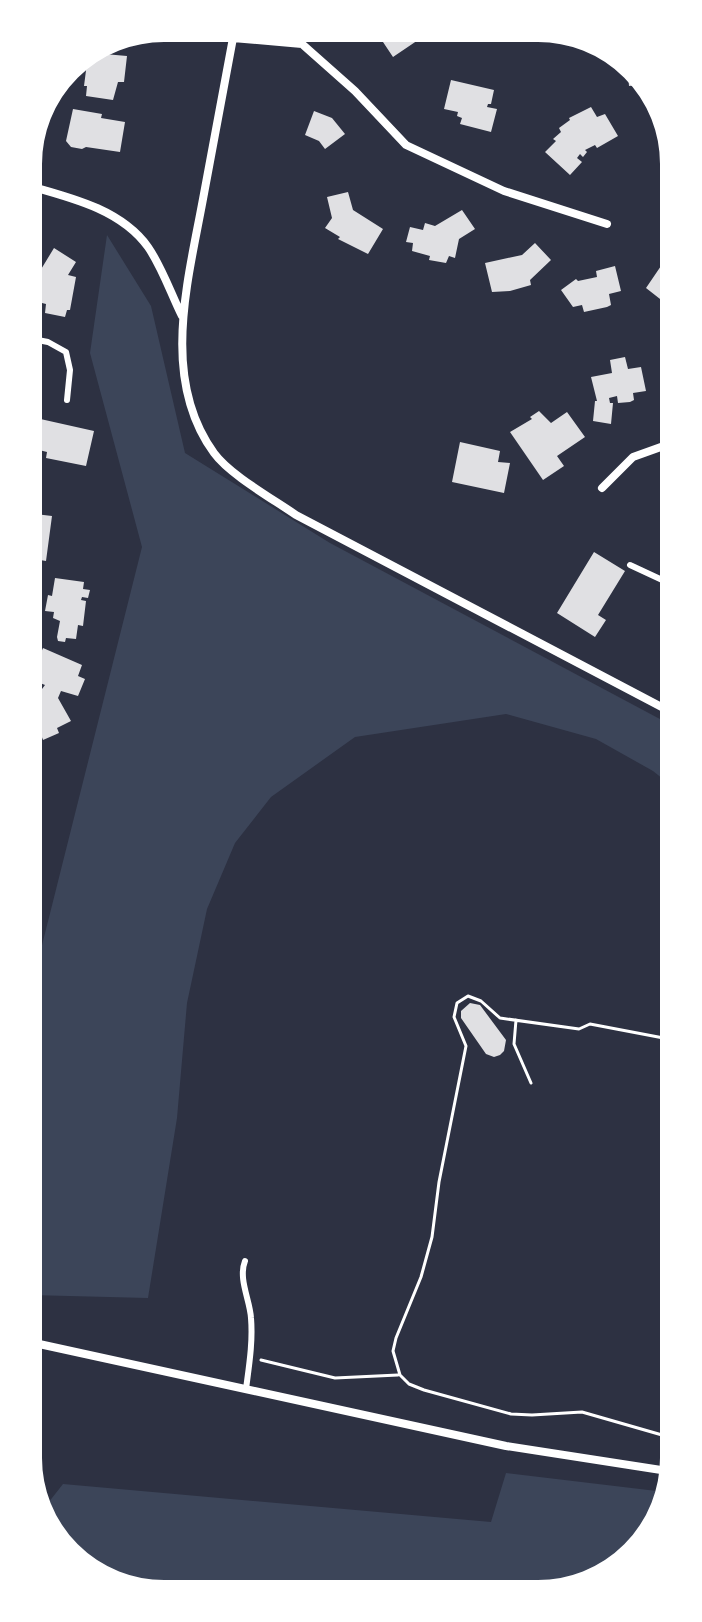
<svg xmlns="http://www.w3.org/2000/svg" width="702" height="1622" font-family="'Nunito Sans',sans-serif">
<rect width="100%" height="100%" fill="#2d3142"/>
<path fill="#3c4559" d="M107 235 151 306 185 453 330 543 673 726V787L653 771 596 739 506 714 355 737 271 797 235 843 207 909 187 1003 177 1118 148 1298 30 1295 29 997 142 547 90 353Z
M506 1473 665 1492 642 1549 573 1591 138 1593 67 1556 41 1512 63 1484 491 1522Z"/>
<path fill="#e0e0e3" d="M381 27 422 28 427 34 393 57 383 42 389 38Z
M93 53 127 56 124 82H118L113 100 86 96 87 86H84L88 55Z
M627 62 635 66 648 88 641 89 640 85 629 86Z
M451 80 494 90 491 104H488L487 107 497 109 491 132 460 124 462 118 457 116 458 112 444 109Z
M591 107 597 117 605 114 618 136 597 148 595 145 585 150 587 152 583 157 580 154 577 158 582 162 570 175 545 152 556 141 553 139 561 132 559 128 570 120 569 118Z
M73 109 102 114 101 118 125 122 120 152 86 147 82 149 71 147 66 141Z
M314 111 332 118 345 134 325 149 319 141 305 135Z
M348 192 353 210 383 229 368 254 338 239 340 237 325 228 332 218 327 197Z
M462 210 475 229 459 239 455 258 449 256 446 263 429 260 430 256 412 251 413 243 406 242 410 227 423 230 425 223 435 226Z
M535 243 551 260 530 280 531 285 510 291 492 292 485 263 522 255Z
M54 248 76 262 68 275 76 277 70 310H67L65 317 45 313 46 304 34 301 40 271Z
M670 252 672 302 669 306 646 288 663 263 669 259Z
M615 266 621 291 609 294 611 305 607 307 584 312 582 305 573 307 561 290 576 279 578 281 597 277 596 271Z
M672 355V390L669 391 661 358Z
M625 357 628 369 641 367 646 391 633 393 634 400 630 402 618 403 617 396 609 398 610 403H613L611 424 593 421 595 401H597L591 377 612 373 610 360Z
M539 411 551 423 567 412 585 437 557 456 564 466 543 480 510 432 532 419 530 417Z
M27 416 94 431 86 466 46 458 47 452 27 447Z
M460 442 500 451 498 462 510 463 504 493 452 482Z
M27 513 52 516 46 561 28 558Z
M594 552 625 571 598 615 606 620 595 637 557 613Z
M55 578 84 582 83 589 90 590 88 598 82 597 81 600 86 601 83 626 78 625 76 639 66 638 65 642 58 641 57 637 60 621 53 618 54 612 45 611 48 595 52 596Z
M43 648 82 665 78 676 85 679 78 696 61 691 58 698 71 721 57 728 59 733 43 740 28 700 36 697 45 685 30 679Z
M470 1003 480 1005 506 1040 504 1051 500 1055 494 1057 486 1054 461 1018V1011Z"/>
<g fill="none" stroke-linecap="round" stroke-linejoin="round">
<path stroke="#fff" stroke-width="3" d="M516 1020 514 1044 531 1083
M674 1040 590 1024 579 1029 500 1018 481 1001 468 996 457 1003 454 1017 466 1046 439 1182 432 1237 421 1277 396 1338 393 1351 400 1375 409 1384 424 1390 511 1414 532 1415 582 1412 676 1439
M261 1360 335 1378 398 1375"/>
<path stroke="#fff" stroke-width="6" d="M302 27V44
M27 338 48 342 66 352 70 370 67 400
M630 565 673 585
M245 1261C238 1279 250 1300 251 1318 253 1342 249 1366 246 1389"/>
<path stroke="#fff" stroke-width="8" d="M232 26 233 38C223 92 213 146 203 199 188 281 160 379 214 453 230 475 273 499 296 515L673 713
M233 38 302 44 355 91 406 145 504 191 607 224
M26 185C69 197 121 209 148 247 162 267 171 294 182 316
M602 488 633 457 672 443
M30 1342 506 1446 674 1472"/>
</g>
<path d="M0 0H702V1622H0ZM164 40H538A124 124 0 0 1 662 164V1458A124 124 0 0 1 538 1582H164A124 124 0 0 1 40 1458V164A124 124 0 0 1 164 40Z" fill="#fff" fill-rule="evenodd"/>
<path fill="none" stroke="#fff" stroke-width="4" d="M164 40H538A124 124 0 0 1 662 164V1458A124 124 0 0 1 538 1582H164A124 124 0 0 1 40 1458V164A124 124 0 0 1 164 40Z"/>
</svg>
